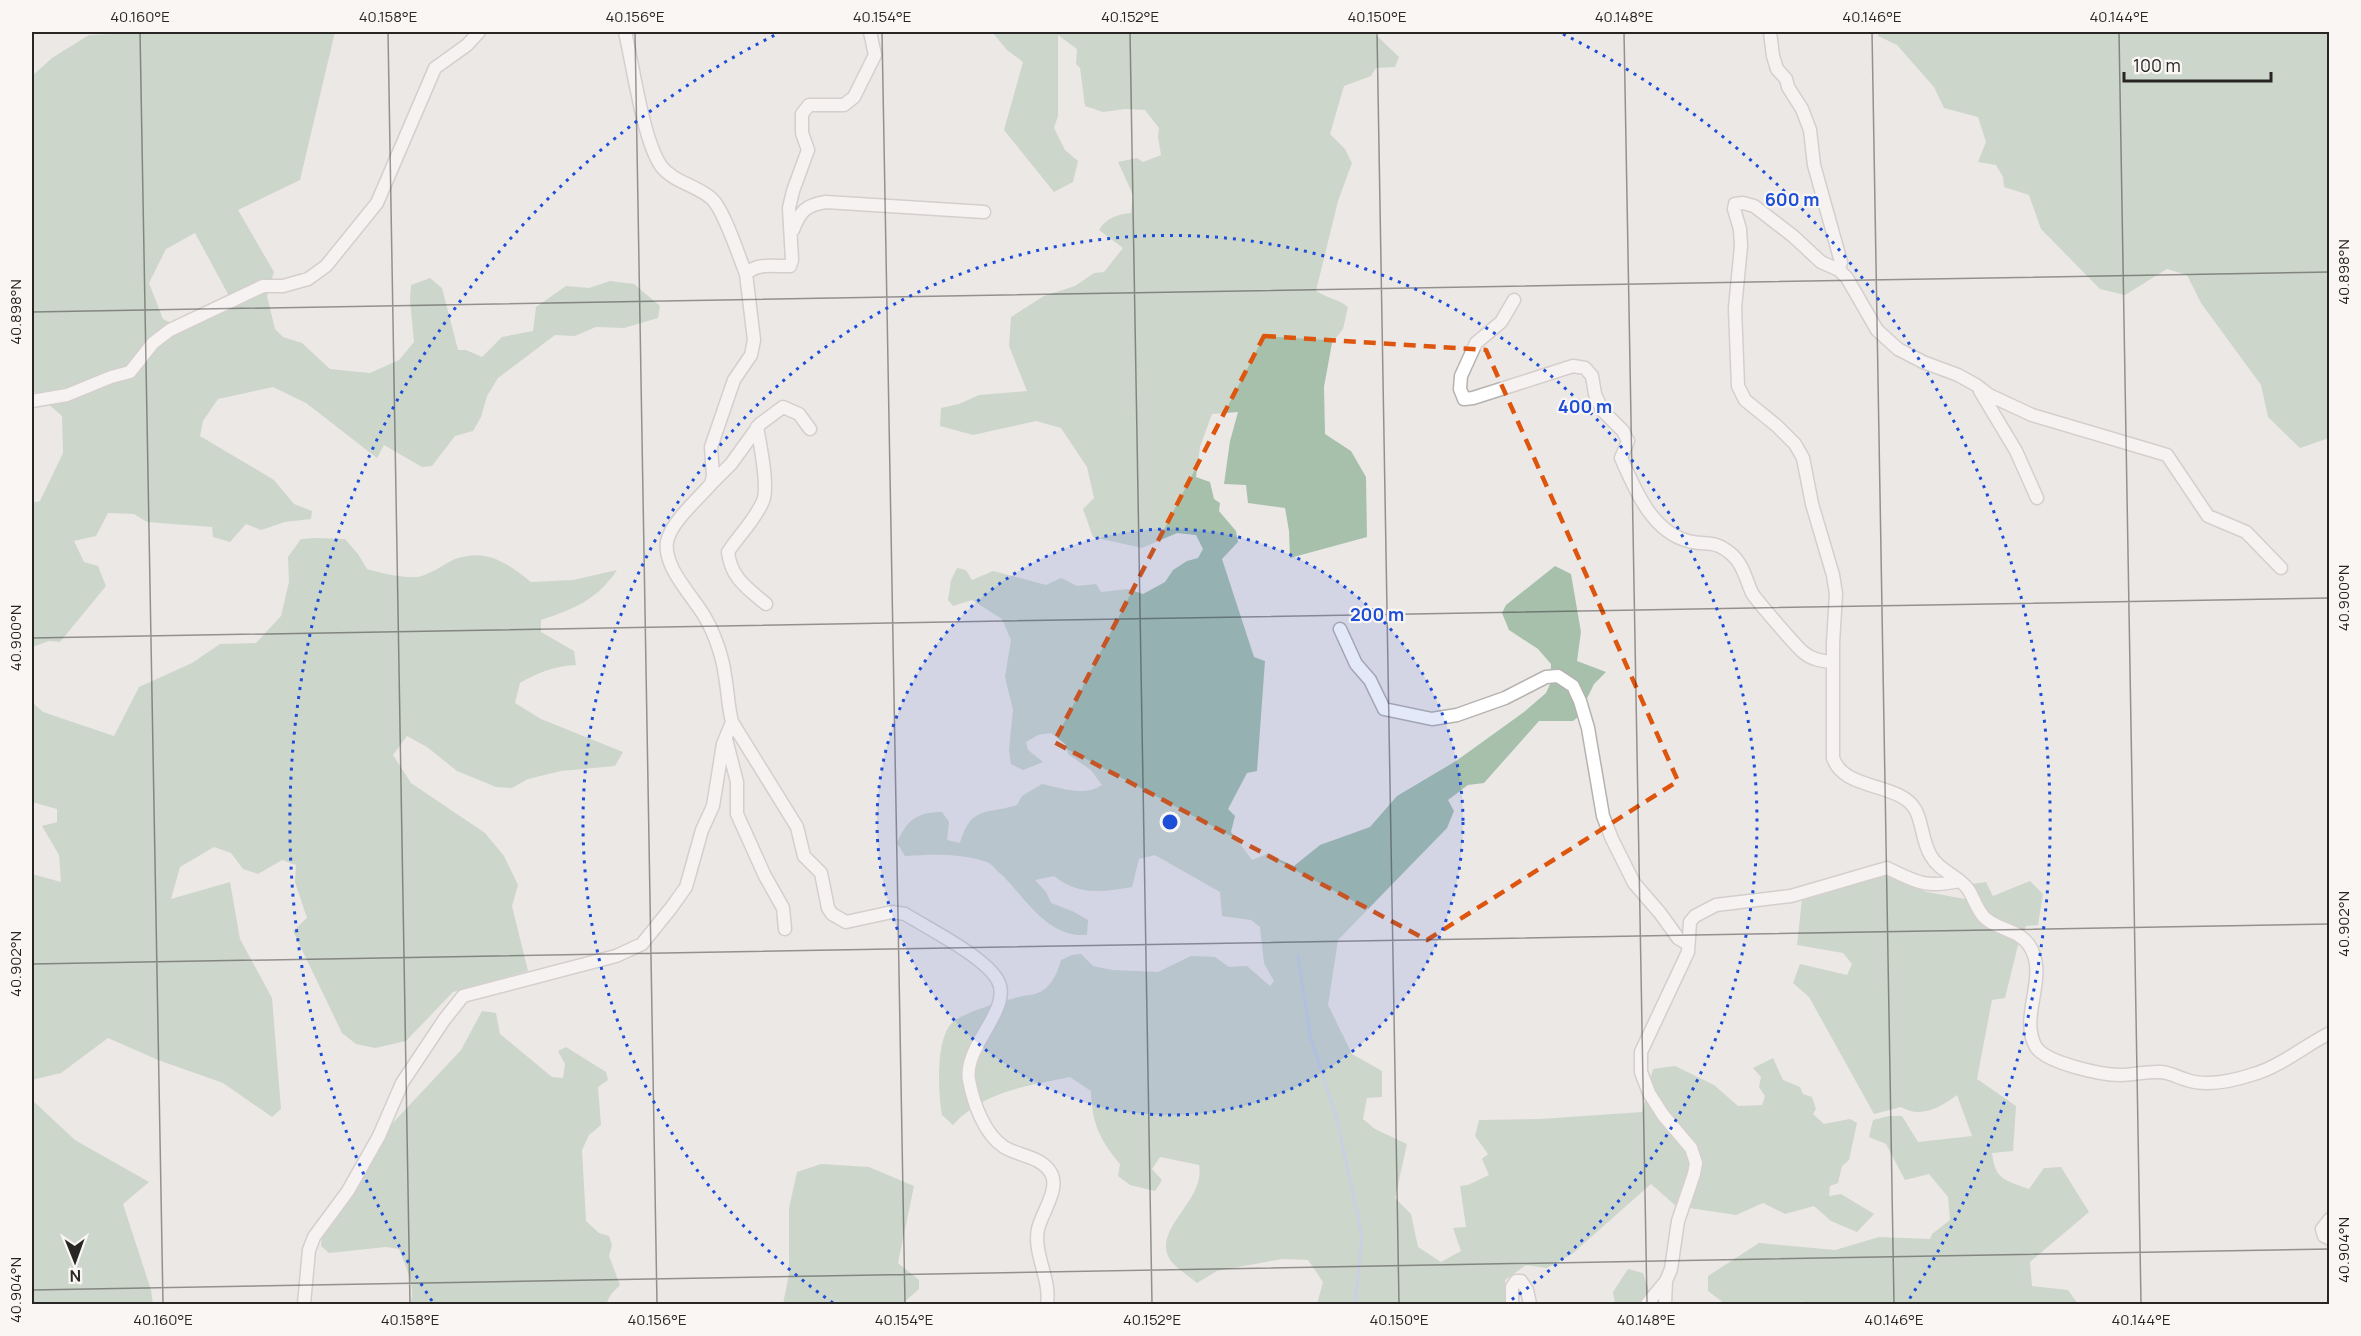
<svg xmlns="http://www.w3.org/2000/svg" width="2361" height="1336" font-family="Manrope,sans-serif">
<rect width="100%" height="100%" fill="#ece8e6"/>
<path fill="#a7c0ac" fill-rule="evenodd" d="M160 32H335L300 180 238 210 274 272 267 296 275 329 283 337 302 343 330 369 370 373 399 360 414 342 410 300 411 285 430 278 442 288 458 350H466L482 357 502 337 533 331 536 307 566 286 589 288 610 281 634 284 660 306 658 318 624 328 596 327 575 336 555 335 498 378 487 396 481 417 473 431 455 436 432 466 422 467 384 445 377 458 306 403 273 387 218 399 203 421 200 436 274 480 294 504 312 511 311 519 285 522 261 530 246 524 230 542 213 537 212 527 147 522 134 514 108 513 96 536 74 541 84 562 98 566 106 586 60 642 49 641 32 647V503L40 501 63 453 62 416 32 390V76L52 58 89 35ZM195 233 235 307 185 330 163 319 149 283 166 249Z
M992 32H1373L1399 57 1395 67 1376 68 1371 76 1344 86 1330 134 1345 149 1352 163 1338 201 1316 291C1327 298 1338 299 1348 307L1343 329 1332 343 1324 387 1325 434 1351 451 1366 477 1367 537 1290 558 1289 531 1285 508 1248 503 1246 485 1224 484 1230 441 1238 412 1212 414 1200 447 1196 477 1210 482 1214 499 1220 503 1219 511 1236 531 1238 542 1222 559 1254 657 1265 661 1257 771 1247 773 1228 809 1235 816 1231 832 1252 860 1267 854 1294 866 1320 845 1370 827 1397 796 1456 761 1524 712 1546 693 1550 684 1551 664 1538 649 1509 630 1502 613 1506 605 1555 566 1571 574 1581 632 1577 661 1606 672 1594 684 1578 717 1573 721H1539L1484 783 1468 785 1448 800 1454 811 1447 828 1338 940 1328 1005 1352 1054 1382 1071V1097L1367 1098 1363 1119 1375 1129 1407 1144 1395 1198 1411 1214 1418 1247 1441 1262 1461 1251 1453 1228 1466 1227 1460 1186 1468 1185 1489 1175 1482 1159 1488 1154 1475 1136 1479 1120 1540 1119 1642 1112 1653 1069 1675 1066 1714 1085 1738 1106 1762 1105 1765 1096 1759 1087 1761 1077 1753 1068 1773 1058 1783 1080 1800 1087 1803 1094 1812 1097 1816 1109 1813 1114 1824 1124 1850 1119 1857 1123 1849 1160 1842 1166 1838 1183 1830 1186 1829 1196 1841 1194 1874 1214 1857 1232 1831 1221 1814 1206 1785 1214 1763 1203 1736 1215 1676 1206 1651 1184 1572 1254 1547 1268 1526 1265 1505 1280 1508 1304H1317L1323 1282 1308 1260 1282 1259 1217 1271 1197 1283C1190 1277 1172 1265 1169 1258 1153 1228 1206 1200 1199 1165L1160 1157 1152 1169 1162 1180 1155 1191 1130 1185 1118 1176 1120 1164C1099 1139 1092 1123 1091 1091L1070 1077C1027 1086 984 1091 953 1125L942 1115C938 1094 935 1035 954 1021 966 1012 1003 1001 1019 997 1026 995 1036 995 1042 991 1052 985 1058 972 1061 960L1072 955 1081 954 1093 966 1112 970 1158 972 1191 956 1215 957 1229 967 1247 966 1270 986 1274 981 1264 963 1260 927 1251 920 1222 916 1220 892 1155 855 1139 859 1132 887C1102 892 1079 896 1054 876L1035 880 1046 892 1051 903 1072 911 1088 920 1087 935C1046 937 1027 899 1001 874 996 870 992 864 987 862 961 853 931 854 905 856L897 843C907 820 917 812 942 812L949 822 947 840 960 843C972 805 985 815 1017 805L1022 796 1042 784C1061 788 1085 797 1102 785L1091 770 1068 754 1065 744 1051 733 1038 735 1026 742 1028 750 1043 762 1023 770 1011 764 1009 750 1013 710 1005 677 1011 640 1002 619 972 600 953 606 948 600 951 580 957 568 966 570 972 580 993 571 1046 585 1061 578 1077 586 1096 584 1101 592 1128 589 1143 594 1165 582 1173 570 1187 561 1198 558 1203 549 1196 535 1177 533 1142 548 1093 537 1083 509 1094 498 1087 467 1061 428 1036 421 973 435 940 426 941 408 959 404 979 395 1027 391 1009 346 1011 317 1044 296 1075 286 1094 273 1104 272 1123 248 1099 230C1106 218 1118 214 1131 213L1133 195 1118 162 1137 158 1143 162 1161 155 1158 137 1159 128 1145 110 1125 109 1103 112 1085 106 1080 68 1076 64 1077 49 1058 35V116L1054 128 1065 150 1078 161 1073 182 1054 192 1004 130 1023 62 1007 50Z
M1880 32H2329V438L2300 448 2268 417 2261 385 2201 303 2187 275 2167 269 2125 295 2100 289 2041 229 2029 195 2004 187 2003 177 1996 165 1978 162 1986 142 1978 117 1944 108 1934 87 1897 45 1878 36Z
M316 538 345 539 358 554 367 569C380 573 409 580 422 576 434 572 444 564 455 559 487 548 507 563 531 582L573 580 617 570C597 600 574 609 541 620V632L574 651 576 665C555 666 539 672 520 683L515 703 541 719 623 752 615 766 561 771 528 779 512 788 496 787 457 771 427 747 407 736 393 755 411 783 485 833 504 856 518 885 512 906 528 971 453 992 406 1041 375 1048 356 1044 342 1033 293 931 307 918 295 882 296 865 282 860 258 874 243 869 231 853 214 847 180 867 171 899 230 882 240 939 272 998 281 1109 272 1117 223 1083 158 1060 108 1038 61 1073 32 1080V874L61 882 59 855 42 826 57 822V809L32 802V702L43 712 114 736 139 687 192 663 220 644 256 643 281 616 289 582 288 557 301 539Z
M1883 875 1927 892 1965 899 1971 884 1986 882 1993 896 2030 881 2043 894 2038 925 2026 926 2018 945 2005 998 1992 1000 1977 1079 2016 1106 2013 1151 1992 1153C1995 1180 2005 1180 2029 1189L2044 1168 2061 1167 2089 1212 2030 1262 2032 1286 2068 1290 2078 1304H1803V1301L1795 1304H1725L1708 1291V1276L1759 1243 1835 1250 1879 1237 1930 1239 1932 1234 1950 1220 1948 1197 1929 1174 1905 1180 1886 1144 1869 1137 1873 1120 1889 1116H1902L1918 1142 1972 1136 1957 1095C1941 1107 1921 1119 1901 1107L1874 1114 1809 997 1793 983 1800 964 1847 975 1852 964 1843 953 1797 945 1802 899Z
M482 1011 496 1013 500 1034 552 1077 563 1078 565 1064 558 1051 566 1047 606 1072 608 1080 598 1087 601 1125 589 1135 582 1150 586 1221 599 1233 609 1236 612 1245 609 1256 620 1285 611 1294 606 1304H410C417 1288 405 1265 399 1249L386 1247 329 1253 321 1246 322 1233 389 1127 461 1050Z
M32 1100 75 1140 149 1182 123 1204 151 1290 153 1304H32Z
M821 1164 869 1167 914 1186 898 1263 919 1280V1289L902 1304H783L789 1274V1208L797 1172Z
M1628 1269 1643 1273 1649 1291 1641 1304H1615L1613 1292Z"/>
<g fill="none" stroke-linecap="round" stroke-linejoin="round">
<path stroke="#99b5dd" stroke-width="3" d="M1298 955 1310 1035 1337 1120 1362 1236 1355 1304"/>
<g stroke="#b6b2b0" stroke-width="15">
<path id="minor" d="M625 32C633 65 643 140 661 166 673 182 696 185 711 198 724 209 739 257 746 274
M870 32 875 55 854 97 844 105H809L802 114V133L808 150 793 191 789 208 792 260 790 266C774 267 758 262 746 274L754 340 751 355 734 380 711 447 713 476 711 484C698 499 670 523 667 542 663 568 694 597 706 619 715 635 723 658 725 676 728 692 728 706 732 722L797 827 804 856 821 873 828 908 832 914 846 922 892 912 905 914C929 929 983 956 997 979 1015 1008 963 1045 969 1080 973 1102 984 1134 1004 1147 1018 1156 1041 1156 1051 1173 1060 1189 1042 1212 1038 1229 1033 1254 1051 1279 1047 1304
M1770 32 1773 56 1777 69 1786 79 1788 87 1802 109 1810 130 1814 165 1841 262 1839 270
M793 230C800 211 806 205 826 202L984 212
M1514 300 1501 322 1476 343 1461 376 1460 389 1464 399 1473 398 1573 366 1585 368 1592 376 1595 394 1602 410 1623 431 1628 441 1621 458C1635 489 1651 531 1688 541 1706 546 1713 539 1730 553 1743 563 1746 580 1752 593 1757 601 1795 645 1803 652 1812 660 1822 661 1833 662
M1980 391 2016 451 2037 498
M32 401 67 395 111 377 130 372 153 343 170 330 263 286H283L308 279 326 266 377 203 435 68 467 45 479 32
M757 427C760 444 769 486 763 501 755 520 739 535 728 552 731 578 747 588 766 604
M711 484 731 464 760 424 783 407 799 414 810 429
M2281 568 2246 532 2208 516 2167 455 2032 415 1989 395 1976 385 1958 375 1923 362 1898 349 1877 330 1847 278 1839 270 1821 262 1793 236 1754 206 1743 203 1735 204 1734 209 1740 229 1741 246 1735 308 1738 386 1745 400 1777 426 1795 444 1803 458 1812 504 1833 575 1836 594 1833 643V758C1844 791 1899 782 1915 809 1923 823 1922 842 1931 856 1939 871 1959 876 1968 889 1974 898 1976 908 1984 917 1997 930 2018 929 2029 945 2050 976 2018 1016 2036 1047 2046 1063 2102 1075 2120 1075 2134 1075 2147 1071 2161 1072 2171 1073 2177 1077 2187 1080 2208 1087 2233 1081 2254 1074 2281 1066 2304 1046 2330 1033
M1340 629 1356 664 1370 680 1384 709 1432 719 1457 715 1505 698 1546 677 1558 676 1573 686 1580 701 1588 728 1603 816 1612 839 1634 883 1660 913 1678 938 1688 944
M726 739 737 782V814L765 876 783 908 785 929
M2330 1219 2322 1229 2324 1236 2330 1239
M304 1304 309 1250 314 1237 348 1191 379 1136 402 1083 444 1020 463 996 616 956 642 944 671 908 686 887 702 830 713 806 723 744 732 722
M1512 1304V1287L1516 1281H1521L1527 1290 1530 1304
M1647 1304 1666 1281 1671 1269 1678 1221 1694 1174 1696 1163 1691 1148 1663 1115 1649 1093 1641 1072V1052L1688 952 1690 922 1695 916 1716 905 1791 896 1887 868C1918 883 1925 888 1960 881
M1665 1304 1666 1281"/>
</g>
<use href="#minor" stroke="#fff" stroke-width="12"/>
</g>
<path d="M0 0H2361V1336H0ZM1264 336 1486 350 1678 781 1427 940 1054 742Z" fill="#ece8e6" fill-opacity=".55" fill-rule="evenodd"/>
<path fill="none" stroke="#de560d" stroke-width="4.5" stroke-dasharray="12 8" stroke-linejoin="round" d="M1264 336 1486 350 1678 781 1427 940 1054 742Z"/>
<path fill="none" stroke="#272625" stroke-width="1.5" stroke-opacity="0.45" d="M140 32 163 1304M388 32 410 1304M635 32 657 1304M882 32 905 1304M1130 32 1152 1304M1377 32 1399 1304M1624 32 1647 1304M1872 32 1894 1304M2119 32 2141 1304M32 312 2330 272M32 638 2330 598M32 964 2330 924M32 1290 2330 1249"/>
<circle cx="1170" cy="822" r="293" fill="#1d4ed8" fill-opacity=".12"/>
<g fill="none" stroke="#1d4ed8" stroke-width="3" stroke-dasharray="3 6">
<circle cx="1170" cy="822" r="293"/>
<path d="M833 1303A587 587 0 1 1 1507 1303"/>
<path d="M432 1301A880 880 0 0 1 777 34M1563 34A880 880 0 0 1 1908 1301"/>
</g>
<circle cx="1170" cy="822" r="9" fill="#1d4ed8" stroke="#faf6f4" stroke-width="3"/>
<g font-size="18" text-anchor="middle" font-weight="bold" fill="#1d4ed8" stroke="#faf6f4" stroke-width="4.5" stroke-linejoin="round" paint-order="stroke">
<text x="1792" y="206">600 m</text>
<text x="1585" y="413">400 m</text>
<text x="1377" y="621">200 m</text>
</g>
<rect width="2361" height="1336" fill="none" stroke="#faf6f4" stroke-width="66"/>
<g transform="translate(75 1261) rotate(179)" stroke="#faf6f4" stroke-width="4.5" paint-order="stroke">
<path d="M0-4.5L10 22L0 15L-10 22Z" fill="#272625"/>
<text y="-9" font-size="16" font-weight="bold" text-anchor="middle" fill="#272625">N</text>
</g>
<path d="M2124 72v9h147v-9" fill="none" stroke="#272625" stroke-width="3"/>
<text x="2133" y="72" font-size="18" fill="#272625" stroke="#faf6f4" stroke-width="4.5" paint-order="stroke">100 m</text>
<rect x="33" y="33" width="2295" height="1270" fill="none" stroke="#272625" stroke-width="2"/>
<g font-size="15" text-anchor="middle" fill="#272625">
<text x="140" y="22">40.160°E</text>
<text x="388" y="22">40.158°E</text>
<text x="635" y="22">40.156°E</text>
<text x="882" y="22">40.154°E</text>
<text x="1130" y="22">40.152°E</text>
<text x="1377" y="22">40.150°E</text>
<text x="1624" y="22">40.148°E</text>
<text x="1872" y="22">40.146°E</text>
<text x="2119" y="22">40.144°E</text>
<text transform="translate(2344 272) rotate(-90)" y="5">40.898°N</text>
<text transform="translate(16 312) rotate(-90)" y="5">40.898°N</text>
<text transform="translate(2344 598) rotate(-90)" y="5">40.900°N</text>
<text transform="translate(16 638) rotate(-90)" y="5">40.900°N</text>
<text transform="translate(2344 924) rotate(-90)" y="5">40.902°N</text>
<text transform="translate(16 964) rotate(-90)" y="5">40.902°N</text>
<text transform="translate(2344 1250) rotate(-90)" y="5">40.904°N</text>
<text transform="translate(16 1290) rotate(-90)" y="5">40.904°N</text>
<text x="163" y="1325">40.160°E</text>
<text x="410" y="1325">40.158°E</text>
<text x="657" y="1325">40.156°E</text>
<text x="904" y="1325">40.154°E</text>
<text x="1152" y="1325">40.152°E</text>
<text x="1399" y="1325">40.150°E</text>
<text x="1646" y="1325">40.148°E</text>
<text x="1894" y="1325">40.146°E</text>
<text x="2141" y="1325">40.144°E</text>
</g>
</svg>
